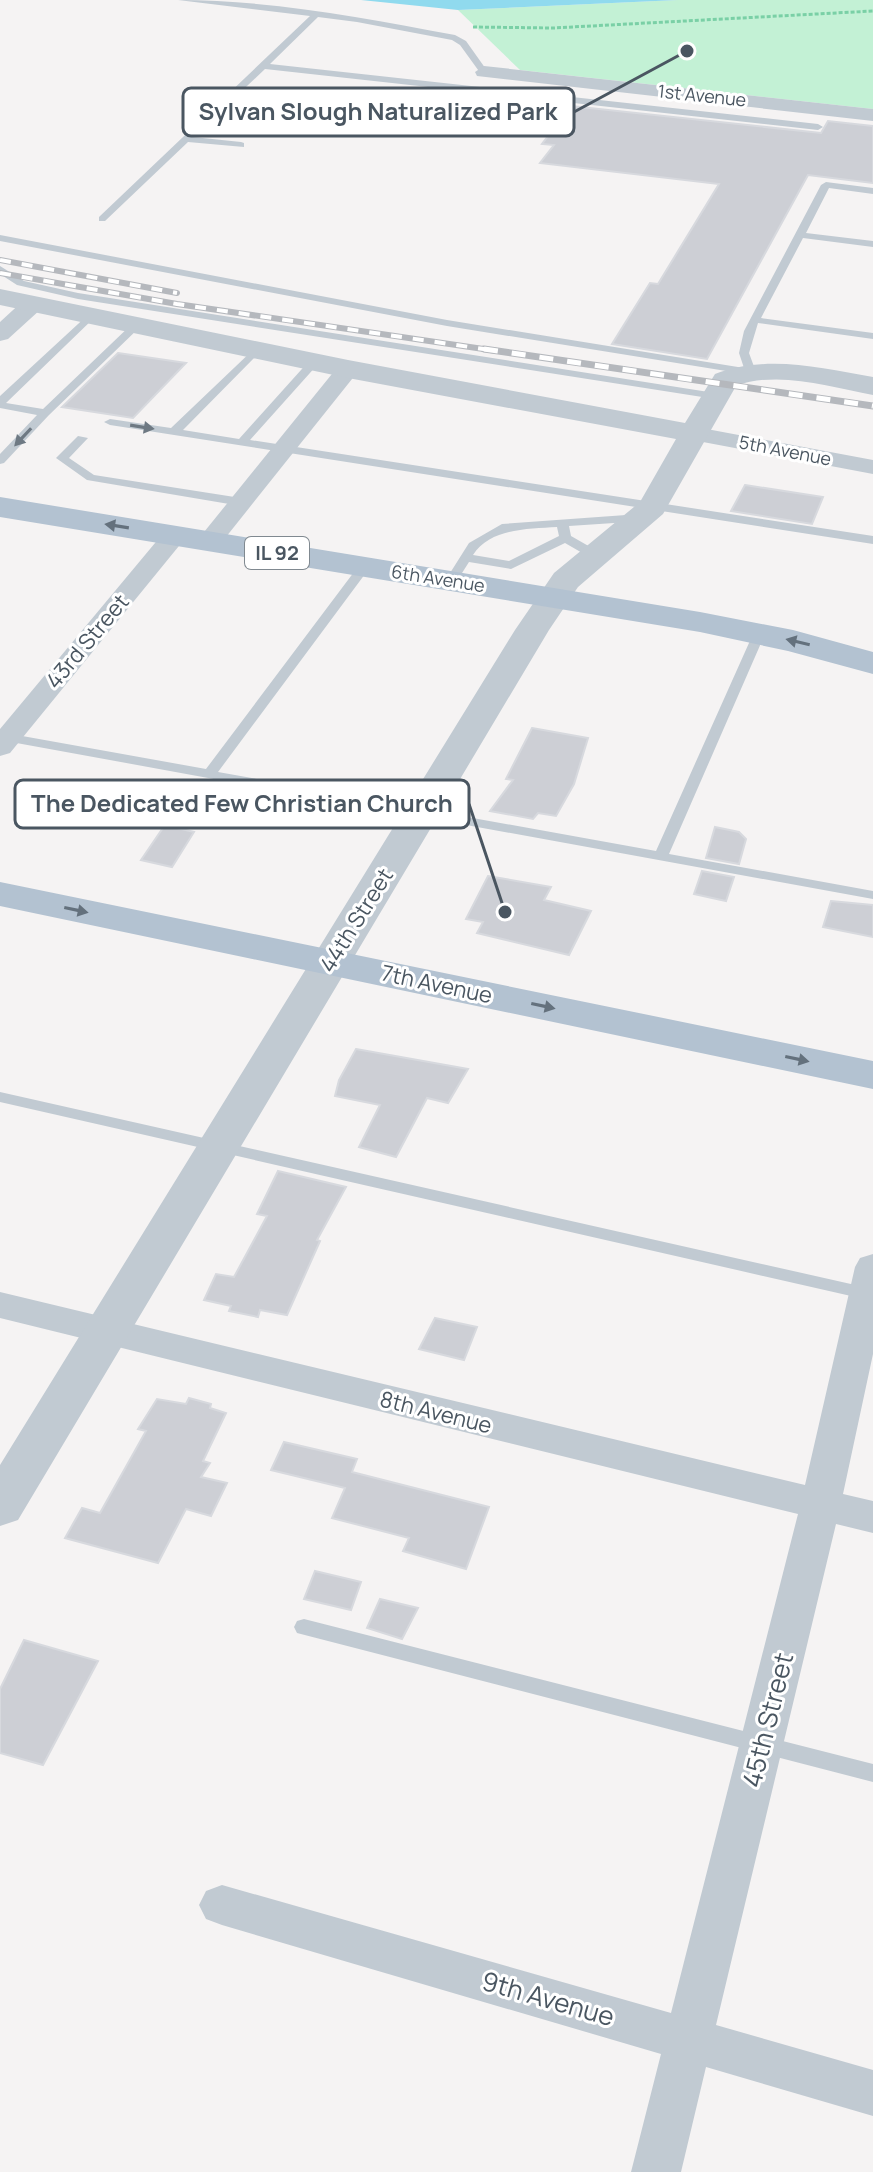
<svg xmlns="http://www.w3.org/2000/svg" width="873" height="2172" font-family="Manrope,sans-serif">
<rect width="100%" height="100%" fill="#f5f3f3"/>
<path fill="#c3f1d5" d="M678 0H873V109L520 70 458 10Z"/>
<path fill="#90daee" d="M361 0H678L458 10Z"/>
<path fill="#cdcfd5" stroke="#d7d9de" stroke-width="2" d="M571 106 821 133 828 121 873 126V183L808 175 707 359 612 344 650 283 658 284 719 184 540 163 554 145 542 144Z
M118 353 186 363 133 418 62 407Z
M745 485 823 497 812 524 731 511Z
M532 728 588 738 574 784 556 816 538 813 533 819 490 811 513 780 506 779Z
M165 825 194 832 172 867 141 860Z
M715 827 739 832 746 839 739 864 706 858Z
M702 871 734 877 726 901 694 894Z
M488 876 551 887 544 900 591 911 569 955 477 933 483 922 466 919Z
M831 901 873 905V937L823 927Z
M356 1049 468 1069 448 1103 427 1098 396 1157 359 1147 380 1105 335 1096 339 1080Z
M278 1171 346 1187 317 1240 320 1241 287 1315 260 1310 258 1317 229 1311 231 1306 204 1300 216 1274 234 1277 267 1216 257 1214Z
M435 1318 477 1327 464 1360 419 1349Z
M189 1398 211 1404 210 1408 226 1413 203 1461 210 1463 201 1477 227 1483 211 1516 186 1509 158 1563 65 1538 82 1508 100 1513 146 1431 138 1429 157 1399 186 1404Z
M284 1442 357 1459 352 1472 489 1507 466 1569 403 1551 409 1538 332 1518 345 1488 271 1470Z
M315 1571 361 1582 351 1610 304 1599Z
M380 1599 418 1608 402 1639 367 1628Z
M24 1640 98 1661 43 1765 0 1753V1689Z"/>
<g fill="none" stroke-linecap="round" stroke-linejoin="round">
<path stroke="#7ad0a6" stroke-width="3" stroke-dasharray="4 2" stroke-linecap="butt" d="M473 27 553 28 873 11"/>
<path fill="#c1cad2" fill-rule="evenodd" d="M178 0C271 0 364 18 455 35L466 41 488 72 481 74 460 45 452 40 357 22 318 17 270 64 818 124 823 127 818 130 265 69 193 137 241 142 244 143V147L188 142 105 221H99V217L310 16Z
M826 182 873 188V194L829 188 806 233 873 241V247L803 238 761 318 873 333V339L758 323 749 353 756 372 751 375 447 326 0 241V235L447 320 744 368 739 353 744 331 821 185Z
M0 266 24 281 78 293 715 393 721 396 715 399 78 299 17 285 0 274Z
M91 312 96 315 95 317 6 403 43 409 133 323 142 325 49 415 4 463 0 464V454L37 415 0 408V396Z
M256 347 261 350 260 352 183 430 239 439 310 360H318V364L250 440 873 536V544L110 425 104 422 110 419 171 428Z
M78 436 88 438 69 458 94 475 241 498 247 502 241 506 87 480 56 458Z
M640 514 644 515V521L569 526 571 536 599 552V558H591L565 543 511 569 469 562 455 584H447L445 581 469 543 502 524ZM557 527 559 536 509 561 473 555C490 528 528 529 557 527Z
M364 563 368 564V570L218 772 656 851 753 634 759 630 765 634 669 854 873 891V899L0 740V732L206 769 360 564Z
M0 1092 873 1289V1301L0 1102Z
M304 1619 873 1764V1782L297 1633 294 1627 297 1621Z"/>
<path fill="#c1cad2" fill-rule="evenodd" d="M484 66 873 109V121L477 76 475 72Z
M33 297 41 299 44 304 41 309 8 339 0 341V322L25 299Z
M348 362 356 364 360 369 356 374 218 547H200L196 542 200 537 340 364Z
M696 427 873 460V474L687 439 684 434 687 429Z
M174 528 183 531 187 536 183 541 10 753 0 756V729L165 531Z
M873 1254V1354L843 1494 873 1501V1533L836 1524 716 2025 873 2070V2116L706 2067 681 2172H631L661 2054 222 1925 206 1919 199 1905 206 1891 222 1885 671 2013 798 1514 0 1318V1292L805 1485 855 1267 860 1258Z"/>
<path fill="#c1cad2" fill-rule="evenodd" d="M0 289 348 360 685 423 715 374C767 354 820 368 873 377V395C831 387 778 370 736 386L663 514 578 587 549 630 18 1520 0 1526V1465L515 630 554 573 640 502 676 439 348 378 0 305Z"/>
<path fill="#b3c2d1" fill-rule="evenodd" d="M0 497 700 612 793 630 873 652V674L788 651 700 632 0 517Z
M0 882 873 1061V1089L0 906Z"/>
<g stroke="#b5b8bd" stroke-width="6">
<path id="rail-far1" d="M0 260 177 293
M0 273 177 304 497 351"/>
</g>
<g stroke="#b5b8bd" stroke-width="7">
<path id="rail" d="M484 349 873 406"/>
</g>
<use href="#rail-far1" stroke="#fff" stroke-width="4" stroke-dasharray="11" stroke-linecap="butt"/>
<use href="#rail" stroke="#fff" stroke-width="5" stroke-dasharray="14" stroke-linecap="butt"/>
</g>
<defs><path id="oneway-solid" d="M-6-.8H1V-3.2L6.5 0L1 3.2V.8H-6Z" transform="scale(2)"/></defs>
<g fill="#6e7983">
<use href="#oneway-solid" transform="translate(142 427) rotate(9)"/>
<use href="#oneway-solid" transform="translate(23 437) rotate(133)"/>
</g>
<g fill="#64717d">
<use href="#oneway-solid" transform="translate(117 526) rotate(-171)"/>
<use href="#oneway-solid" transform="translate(798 642) rotate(-167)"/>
<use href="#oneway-solid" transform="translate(76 910) rotate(12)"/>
<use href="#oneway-solid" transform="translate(543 1006) rotate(12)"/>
<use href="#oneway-solid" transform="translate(797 1059) rotate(12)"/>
</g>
<g text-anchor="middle" stroke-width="6" stroke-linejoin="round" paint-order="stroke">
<g font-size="18" fill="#4a5661" stroke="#fff">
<text transform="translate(702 96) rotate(6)" y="6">1st Avenue</text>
<text transform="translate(785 451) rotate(11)" y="6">5th Avenue</text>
<text transform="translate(438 579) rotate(9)" y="6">6th Avenue</text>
</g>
<rect fill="#fff" stroke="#808990" stroke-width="2" x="245" y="537" width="64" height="32" rx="6"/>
<g font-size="20" font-weight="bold" fill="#4a5661">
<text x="277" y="560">IL 92</text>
</g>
<g font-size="22" fill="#4a5661" stroke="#fff">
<text transform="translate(87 641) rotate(-50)" y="8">43rd Street</text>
<text transform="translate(356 920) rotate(-58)" y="8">44th Street</text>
<text transform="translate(437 984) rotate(12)" y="8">7th Avenue</text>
<text transform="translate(436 1412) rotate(14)" y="8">8th Avenue</text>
</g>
<g font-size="26" fill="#4a5661" stroke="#fff">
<text transform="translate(768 1720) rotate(-76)" y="9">45th Street</text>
<text transform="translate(548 1999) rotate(16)" y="9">9th Avenue</text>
</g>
</g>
<path fill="none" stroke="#4a5661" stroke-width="3" d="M687 51L574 112M505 912L469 804"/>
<g fill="#4a5661" stroke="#fff" stroke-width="3">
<circle cx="687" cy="51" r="8"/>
<circle cx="505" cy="912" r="8"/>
</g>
<g fill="#fff" stroke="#4a5661" stroke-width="3">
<rect x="183" y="88" width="391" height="48" rx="8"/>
<rect x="15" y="780" width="454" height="48" rx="8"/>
</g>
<g font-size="24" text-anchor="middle" font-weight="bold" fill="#4a5661">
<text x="378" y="120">Sylvan Slough Naturalized Park</text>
<text x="242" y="812">The Dedicated Few Christian Church</text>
</g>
</svg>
